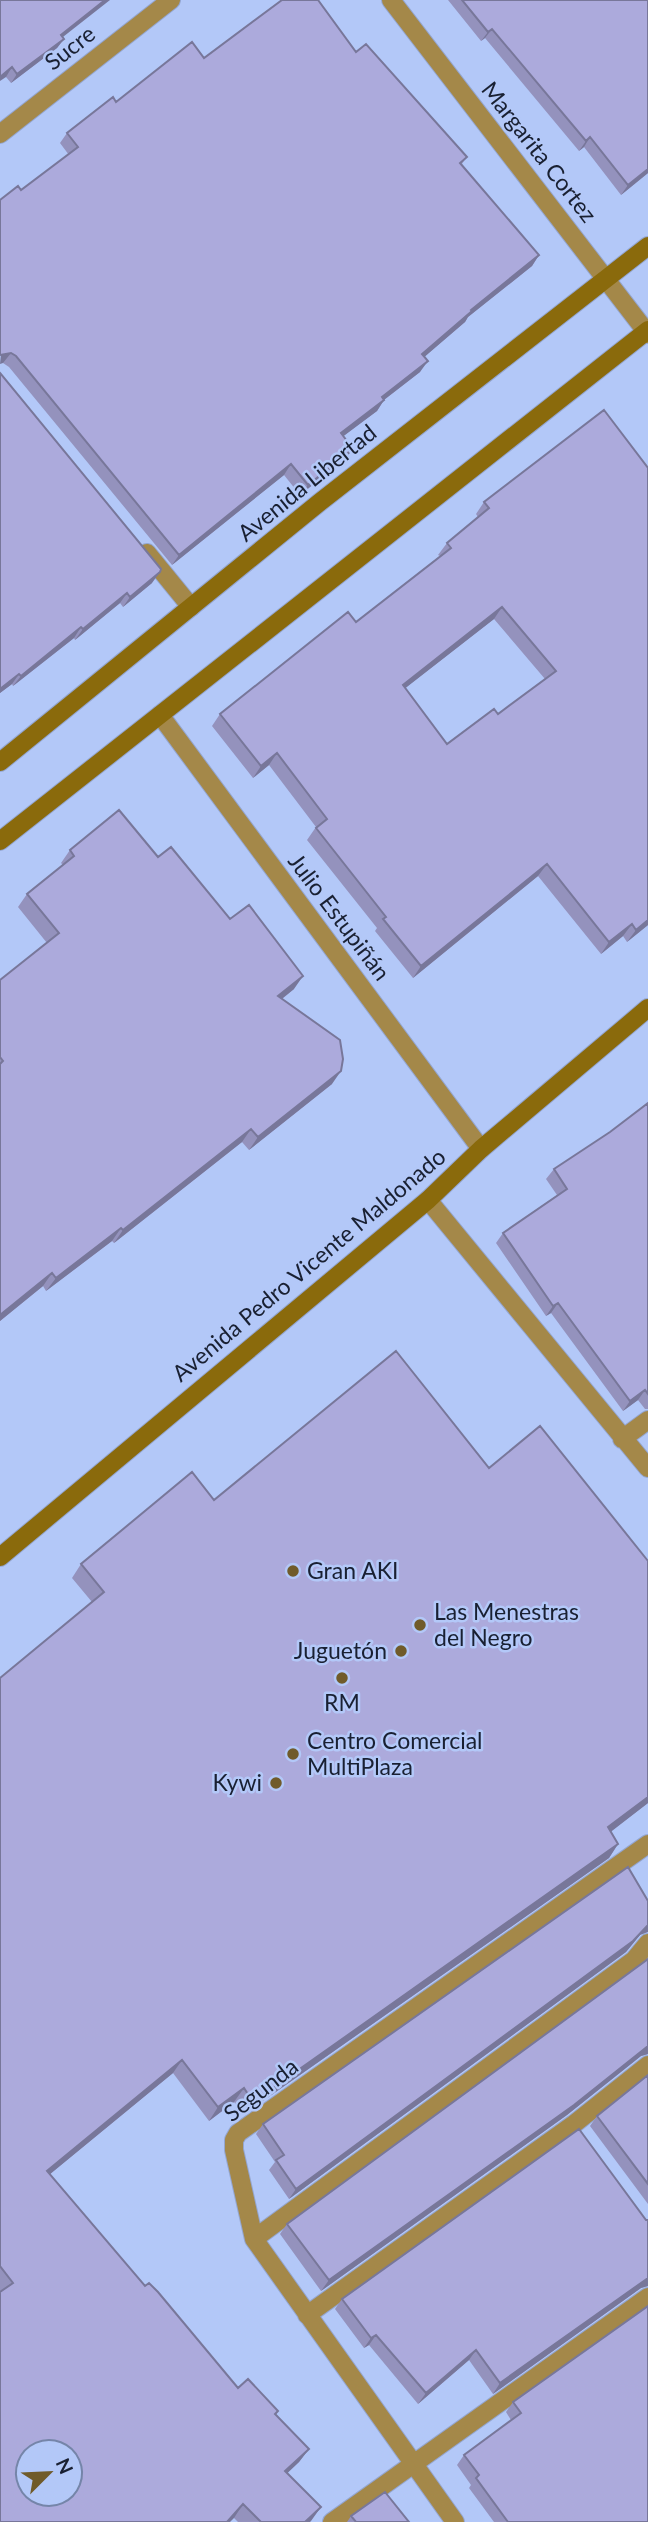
<svg xmlns="http://www.w3.org/2000/svg" width="648" height="2522" font-family="Lato,sans-serif">
<rect width="100%" height="100%" fill="#b3c8f8"/>
<g fill="none" stroke-linecap="round" stroke-linejoin="round">
<g stroke="#94a6d0" stroke-width="20">
<path id="street" d="M391 0 648 334
M0 134 171 0
M147 553 191 607
M160 715 481 1149
M428 1200 648 1468
M622 1439 648 1420
M254 2239 634 1960 648 1943
M307 2315 574 2124 648 2065
M332 2522 648 2297
M455 2522 254 2239 234 2150V2140L238 2133 648 1844"/>
</g>
<g stroke="#94a6d0" stroke-width="20">
<path id="secondary" d="M0 762 320 502 648 246
M0 841 648 330
M0 1557 428 1200 481 1149 648 1008"/>
</g>
<use href="#street" stroke="#a48849" stroke-width="18"/>
<use href="#secondary" stroke="#8a6a0c" stroke-width="18"/>
</g>
<path fill="#9492bd" fill-rule="evenodd" d="M0 0 64 39 57 48 11 83 6 77Z
M448 0H648V173L621 195 584 147 579 151 485 38 481 41Z
M356 52 467 157 461 165 539 255 532 266 468 317 465 322 424 357 420 372 384 400 377 411 343 436 345 459 300 495 284 475 172 565 9 367 3 363 21 190 69 155 60 143 67 133 116 102 204 58Z
M0 373 152 583 123 607 120 603 75 640 74 638 13 686 12 684 0 693Z
M648 468V925L627 942 623 936 601 954 538 876 413 978 375 931 377 928 307 840 316 827 269 765 253 778 212 726 220 714 356 622 440 556 438 555 447 543 478 517 476 514 484 502ZM494 619 545 679 498 714 447 744 405 688Z
M70 850 158 857 230 919 294 989 282 999 332 1084 249 1150 242 1142 114 1243 112 1241 46 1291 43 1286 0 1321V980L47 943 18 907 27 894 63 865 61 863Z
M648 1103V1409H645L638 1400 623 1411 551 1313 546 1316 496 1243 503 1233 557 1195 546 1179 554 1169 610 1132Z
M489 1468 648 1561V1803L611 1831 618 1844 609 1858 243 2115 234 2102 209 2121 173 2073 50 2174 145 2286 238 2388 278 2411 276 2415 309 2449 299 2462 287 2473 310 2522H238L234 2518 0 2522V1678L92 1602 72 1578 81 1564 214 1500Z
M640 1935 626 1952 289 2199 269 2170 275 2162 256 2134 263 2124Z
M648 1959V2054L641 2056 567 2115 321 2291 280 2234 287 2224Z
M648 2075V2204L590 2126 597 2116Z
M646 2220H648V2286L641 2288 493 2394 469 2360 418 2404 369 2345 364 2348 335 2309 342 2299Z
M513 2402 648 2522H494L469 2488 471 2485 457 2465 464 2455 511 2420 506 2412Z
M351 2516 409 2522H347Z"/>
<path fill="#78779a" d="M105 0H110L54 44 61 35Z
M492 29 485 38 481 41 488 32Z
M64 39 57 48 11 83 17 74Z
M12 67 6 77 0 81V77Z
M590 137 584 147 579 151 586 141Z
M648 169V173L621 195 628 185Z
M539 255 532 266 468 317 465 322 415 365 422 354 471 310Z
M11 353 3 363 0 364 1 354Z
M428 361 420 372 376 406 384 400 377 411 333 444 341 433 382 397Z
M353 449 345 459 300 495 308 485Z
M291 464 284 475 172 565 179 555Z
M160 572 152 583 123 607 130 597Z
M127 593 120 603 75 640 83 629Z
M502 607 494 619 394 697 403 685Z
M81 627 74 638 13 686 21 676Z
M19 674 12 684 0 693V689Z
M277 753 269 765 253 778 261 766Z
M547 864 538 876 413 978 421 966Z
M648 920V925L627 942 636 930Z
M632 924 623 936 601 954 609 942Z
M303 976 294 989 269 1009 278 996Z
M341 1071 332 1084 249 1150 258 1137Z
M251 1129 242 1142 114 1243 123 1230Z
M121 1228 112 1241 46 1291 56 1278Z
M52 1273 43 1286 0 1321V1315Z
M558 1303 551 1313 546 1316 553 1306Z
M645 1390 638 1400 623 1411 630 1401Z
M648 1797V1803L599 1841 608 1827Z
M618 1844 609 1858 243 2115 253 2102Z
M648 1925V1932L640 1935 626 1952 289 2199 296 2189Z
M648 2046V2054L641 2056 567 2115 321 2291 329 2280Z
M182 2060 173 2073 38 2184 47 2171Z
M244 2088 234 2102 209 2121 218 2107Z
M648 2278V2286L641 2288 493 2394 500 2383Z
M376 2335 369 2345 364 2348 371 2338Z
M476 2350 469 2360 418 2404 426 2393Z
M309 2449 299 2462 276 2484 285 2471Z
M243 2504 234 2518 230 2522H227Z
M321 2507 311 2521 310 2522H305Z"/>
<path fill="#acaadc" stroke="#78779a" stroke-width="2" fill-rule="evenodd" d="M0 0H105L61 35 64 39 17 74 12 67 0 77Z
M282 0H318L356 52 366 44 467 157 460 163 539 255 471 310 472 311 422 354 428 361 382 397 384 400 341 433 353 449 308 485 291 464 179 555 16 356 11 353 0 355V200L18 186 21 190 78 147 67 133 113 97 116 102 192 42 204 58Z
M462 0H648V169L628 185 590 137 586 141 492 29 488 32Z
M0 373 161 569 160 572 130 597 127 593 83 629 81 627 21 676 19 674 0 689Z
M604 410 648 468V920L636 930 632 924 609 942 547 864 421 966 383 919 386 917 316 828 327 819 277 753 261 766 220 714 348 612 356 622 451 548 447 543 489 508 484 502ZM502 607 556 671 498 714 494 709 447 744 403 685Z
M119 810 158 857 171 847 230 919 249 905 303 976 278 996 340 1040 343 1059 341 1071 258 1137 251 1129 123 1230 121 1228 56 1278 52 1273 0 1315V1064L3 1061 0 1057V980L59 933 27 894 74 856 70 850Z
M648 1103V1394L645 1390 630 1401 558 1303 553 1306 503 1233 567 1189 554 1169 610 1132Z
M396 1351 489 1468 540 1426 648 1561V1797L608 1827 618 1844 253 2102 244 2088 218 2107 182 2060 47 2171 145 2286 149 2283 158 2292 238 2388 248 2379 278 2411 275 2414 309 2449 285 2471 321 2507 305 2522H261L243 2504 227 2522H0V2292L13 2283 0 2266V1678L104 1592 81 1564 192 1472 214 1500ZM28 2452H70V2494H28Z
M628 1867 648 1901V1925L633 1941 296 2189 276 2160 284 2155 263 2124Z
M648 1959V2046L574 2105 329 2280 287 2224Z
M648 2075V2184L597 2116Z
M579 2129 646 2220H648V2278L500 2383 476 2350 426 2393 376 2335 371 2338 342 2299Z
M648 2306V2522H508L476 2478 479 2475 464 2455 521 2413 513 2402Z
M385 2492 409 2522H356L351 2516Z"/>
<g fill="#705b2a" stroke="#b3c8f8" stroke-width="2.5">
<circle cx="293" cy="1571" r="7"/>
<circle cx="420" cy="1625" r="7"/>
<circle cx="401" cy="1651" r="7"/>
<circle cx="342" cy="1678" r="7"/>
<circle cx="293" cy="1754" r="7"/>
<circle cx="276" cy="1783" r="7"/>
</g>
<g text-anchor="middle" stroke-width="5" stroke-linejoin="round" paint-order="stroke">
<g font-size="23" fill="#192032" stroke="#b3c8f8">
<text transform="translate(70 48) rotate(-38)" y="8">Sucre</text>
<text transform="translate(539 152) rotate(52)" y="8">Margarita Cortez</text>
<text transform="translate(307 483) rotate(-39)" y="8">Avenida Libertad</text>
<text transform="translate(339 917) rotate(53)" y="8">Julio Estupiñán</text>
<text transform="translate(309 1265) rotate(-40)" y="8">Avenida Pedro Vicente Maldonado</text>
<text transform="translate(261 2090) rotate(-38)" y="8">Segunda</text>
</g>
<g font-size="23" fill="#192032" stroke="#b3c8f8" text-anchor="start">
<text x="307" y="1579">Gran AKI</text>
<text x="434" y="1620">Las Menestras<tspan x="434" dy="26">del Negro</tspan></text>
<text x="387" y="1659" text-anchor="end">Juguetón</text>
<text x="342" y="1711" text-anchor="middle">RM</text>
<text x="307" y="1749">Centro Comercial<tspan x="307" dy="26">MultiPlaza</tspan></text>
<text x="262" y="1791" text-anchor="end">Kywi</text>
</g>
</g>
<g transform="translate(49 2473) rotate(66)"><circle r="33" fill="#b3c8f8" stroke="#7585a9" stroke-width="2"/>
<path d="M0-5L12 26L0 18L-12 26Z" fill="#705b2a"/>
<text y="-10" font-size="19" font-weight="bold" text-anchor="middle" fill="#192032">N</text>
</g>
</svg>
